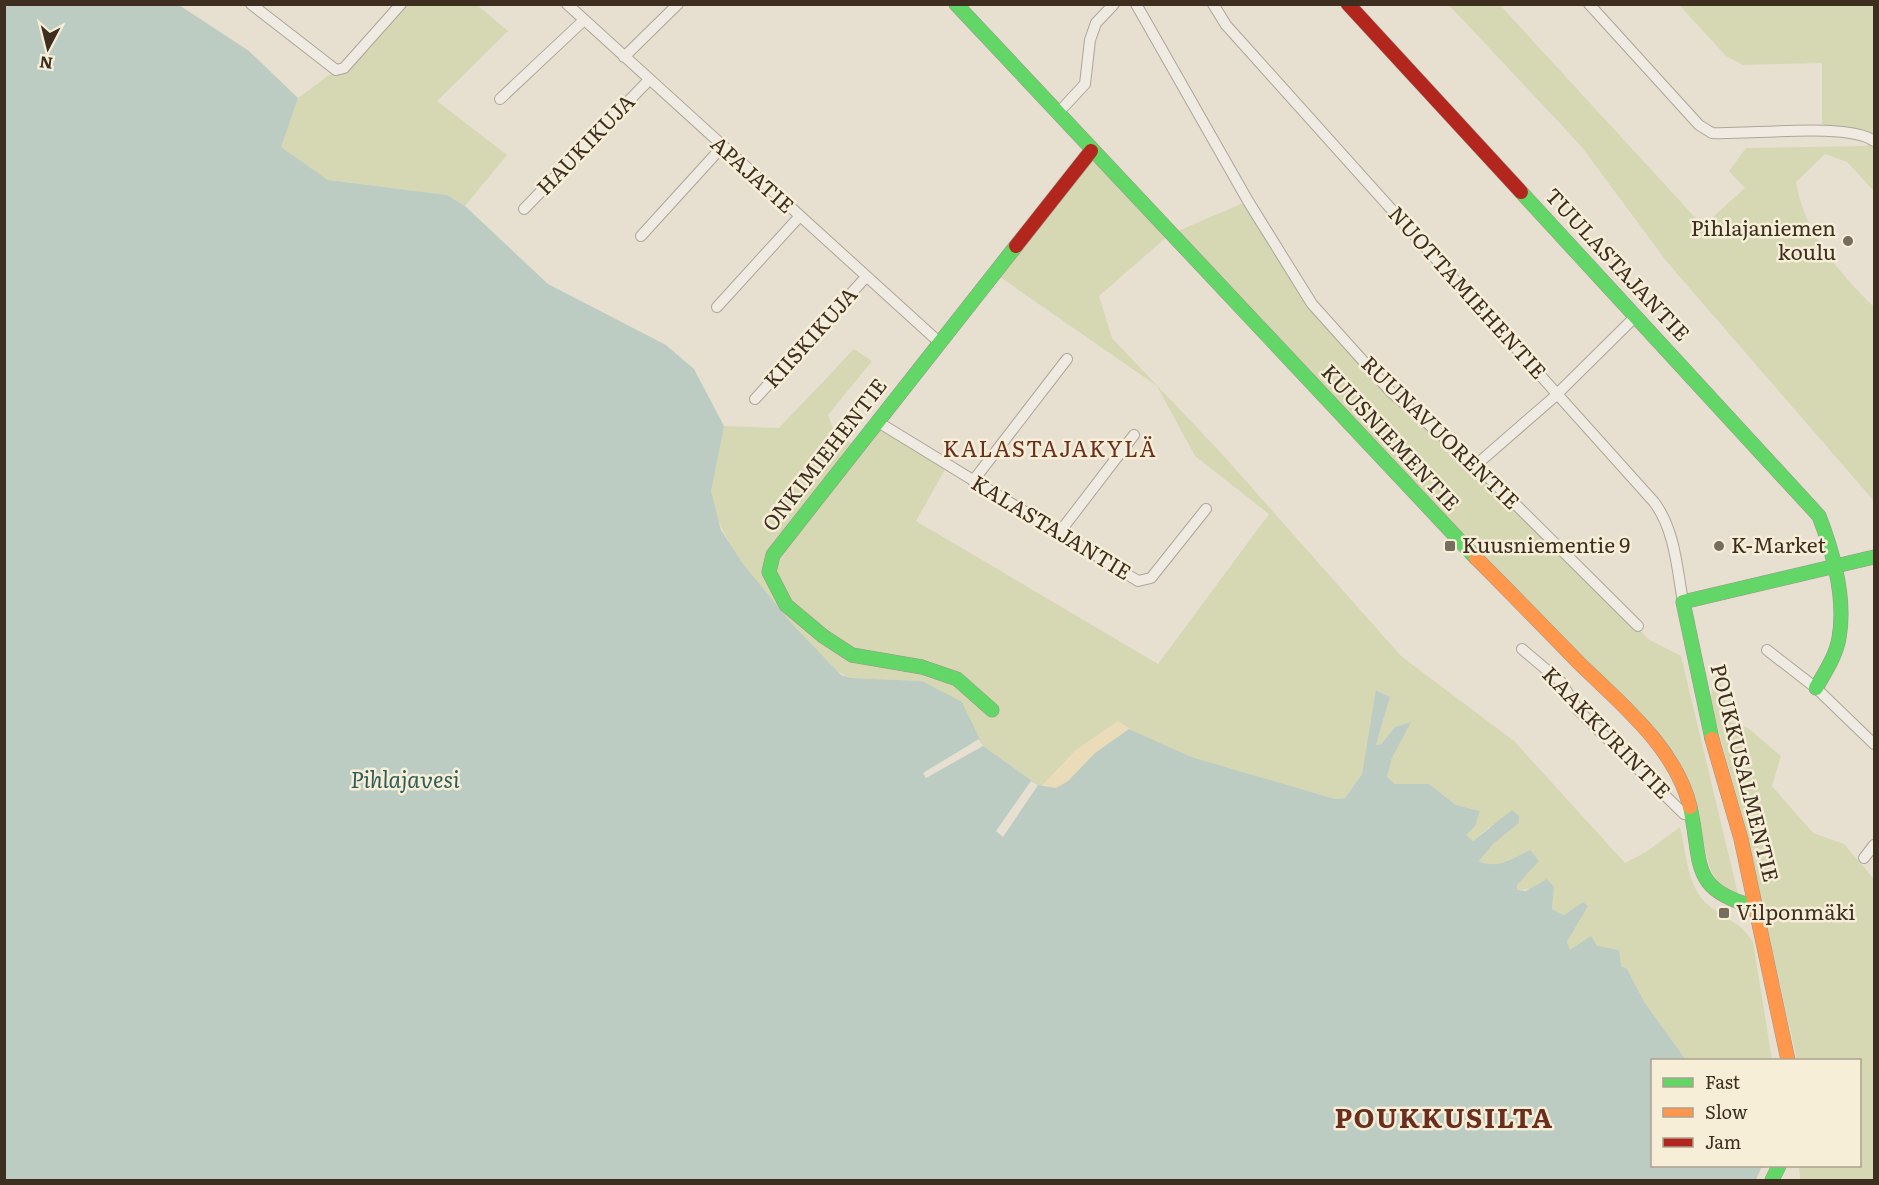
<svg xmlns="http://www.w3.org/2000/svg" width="1879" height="1185" font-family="Literata,serif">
<rect width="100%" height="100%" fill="#e7e0d1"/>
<path fill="#d6d7b3" d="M401 5H477L508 31 437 101 507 155 465 206 447 195 328 180 280 147 298 98 336 70Z
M1449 5H1500L1703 226 1745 188 1729 171 1746 148 1867 146 1869 138 1822 124V63L1743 65 1726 56 1679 5H1874V191L1847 162 1825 154 1796 182C1804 232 1839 273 1874 307V501L1667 262 1581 146Z
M1091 151 1171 234 1248 201 1312 304 1391 392 1581 569 1648 639 1681 656 1738 894 1732 896C1707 878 1707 856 1701 827 1697 812 1691 798 1687 783L1170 234 1099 296 1112 338 1222 454 1401 656 1514 741 1625 863 1646 852 1680 827C1686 852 1687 885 1706 903 1723 918 1741 922 1753 942L1772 1060H1686L1645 1003 1627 969 1570 950 1567 942 1588 906 1583 902 1564 915 1552 909 1554 887 1517 890V885L1538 861C1519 863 1497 870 1479 861L1493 844 1519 823 1489 827 1473 841 1465 835 1475 826 1480 811 1456 805 1429 784H1395L1387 777 1392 758 1410 723 1395 727 1381 744 1376 745 1390 697 1377 690 1362 774 1345 798 1335 799C1266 779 1177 763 1118 721L1075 751 1042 786 1038 785 983 746 922 681 851 678 836 671C794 625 720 557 711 493 709 477 720 444 724 426L779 428 854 349 872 361 828 415 834 431 857 448 878 422 948 464 916 521 1158 664 1269 514 1195 456 1157 386 997 275Z
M1718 666 1729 721 1748 728 1781 756 1772 786 1813 833 1844 844 1874 879V1180H1800L1799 1166H1860V1060H1797L1742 815 1710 700Z"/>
<path fill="#eadcb9" d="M1118 721 1129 729 1095 753 1068 781 1056 788 1042 786 1075 751Z"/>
<path fill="#bcccc2" d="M5 4 179 5 249 51 298 98 281 147 328 180 447 195 465 206 548 284 666 345 694 369 724 426 711 491 721 530 743 564 793 625 841 675 851 678 922 681 962 702 983 746 1038 785 1056 788 1068 781 1095 753 1129 729 1191 757 1335 799 1345 798 1362 774 1376 690 1390 697 1376 745 1381 744 1395 727 1411 722 1392 758 1387 777 1395 784H1429L1456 805 1480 811 1475 826 1466 835 1473 841 1512 810 1519 816V823L1493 844 1479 861C1498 870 1513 858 1530 850L1539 861 1517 885V890L1526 891 1547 879 1554 887 1552 909 1564 915 1583 902 1588 906 1567 942 1570 950 1591 936 1597 946 1619 950 1621 966 1627 969 1645 1003 1686 1060H1652V1166H1762L1756 1180H5Z"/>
<path fill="#e7e0d1" d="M979 739 983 746 926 778 923 773Z
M1031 781 1038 785 1003 837 996 831Z"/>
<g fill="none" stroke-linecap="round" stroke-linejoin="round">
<g stroke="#ada599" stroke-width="12">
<path id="street" d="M251 4 336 70 344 68 401 4
M567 4 940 343
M1136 4 1248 201 1312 304 1391 392 1476 465 1638 626
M1213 4 1226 25 1654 502C1675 530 1677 568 1683 602
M1589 4 1699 125 1712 133C1748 135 1848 122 1874 141
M624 57 678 4
M500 99 583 21
M1058 113 1085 84 1090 40 1096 23 1114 4
M524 209 648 81
M641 236 722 147
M717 307 799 217
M755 399 866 277
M878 422 1138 581 1151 578 1206 509
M1476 465 1553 398 1636 316
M973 481 1067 359
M1059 533 1134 435
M1522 649 1561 682 1578 710 1684 814 1691 813
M1767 650 1816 688 1874 744
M1864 858 1874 845"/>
</g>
<g stroke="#9c958a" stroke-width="15">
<path id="fast" d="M956 4 1476 558
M1521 192 1819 516C1833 552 1846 599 1839 638 1836 656 1825 672 1816 688
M992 710 957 679 922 667 852 655 823 636 786 605 769 572 773 555 1016 246
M1712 739 1683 602 1874 557
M1690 807C1703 863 1688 890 1756 907
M1772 1180 1779 1166"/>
</g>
<g stroke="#9c958a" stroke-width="15">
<path id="slow" d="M1476 558C1511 593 1545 628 1579 663 1621 704 1676 748 1690 807
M1712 739 1741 839 1788 1060"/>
</g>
<g stroke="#9c958a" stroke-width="15">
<path id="jam" d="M1348 4 1521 192
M1016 246 1091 151"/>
</g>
<use href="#street" stroke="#efebe3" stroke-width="10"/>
<use href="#fast" stroke="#63d668" stroke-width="14"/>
<use href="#slow" stroke="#ff974d" stroke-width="14"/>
<use href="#jam" stroke="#b3261e" stroke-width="14"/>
</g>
<g fill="#786c5e" stroke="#f7eed8" stroke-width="2">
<circle cx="1848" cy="241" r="6"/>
<rect x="1444" y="540" width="12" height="12" rx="3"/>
<circle cx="1719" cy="546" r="6"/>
<rect x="1718" y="907" width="12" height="12" rx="3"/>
</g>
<g text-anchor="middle" stroke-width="5" stroke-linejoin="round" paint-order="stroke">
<g font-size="21" fill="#3d2e20" stroke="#f7eed8">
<text transform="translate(586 145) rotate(-46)" y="7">HAUKIKUJA</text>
<text transform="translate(752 175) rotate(42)" y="7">APAJATIE</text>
<text transform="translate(1617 265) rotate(47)" y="7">TUULASTAJANTIE</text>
<text transform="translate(1467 293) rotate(48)" y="7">NUOTTAMIEHENTIE</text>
<text transform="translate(811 338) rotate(-48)" y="7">KIISKIKUJA</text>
<text transform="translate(1440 433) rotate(44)" y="7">RUUNAVUORENTIE</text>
<text transform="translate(1390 438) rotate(47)" y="7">KUUSNIEMENTIE</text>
<text transform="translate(825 455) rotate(-52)" y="7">ONKIMIEHENTIE</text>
<text transform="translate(1051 528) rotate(31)" y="7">KALASTAJANTIE</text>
<text transform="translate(1606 733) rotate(46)" y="7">KAAKKURINTIE</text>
<text transform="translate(1744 773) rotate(76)" y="7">POUKKUSALMENTIE</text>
</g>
<g font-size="21" fill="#3d2e20" stroke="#f7eed8" text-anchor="start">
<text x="1836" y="236" text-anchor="end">Pihlajaniemen<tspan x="1836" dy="24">koulu</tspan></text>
<text x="1462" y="553">Kuusniementie 9</text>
<text x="1731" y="553">K-Market</text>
<text x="1736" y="920">Vilponmäki</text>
</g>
<g font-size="22" letter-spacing="1.5" fill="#6b2e1e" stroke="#f7eed8">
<text x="1050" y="457">KALASTAJAKYLÄ</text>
</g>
<g font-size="22" font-style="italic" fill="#2f5d5a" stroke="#f7eed8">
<text x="405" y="788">Pihlajavesi</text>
</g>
<g font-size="27" font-weight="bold" letter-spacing="1.5" fill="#6b2e1e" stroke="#f7eed8">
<text x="1444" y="1128">POUKKUSILTA</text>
</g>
</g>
<rect width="1879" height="1185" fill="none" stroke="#3d2e20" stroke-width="12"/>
<rect x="1651" y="1059" width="210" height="108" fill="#f7eed8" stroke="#ada18e" stroke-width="1.5"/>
<rect x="1663" y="1078" width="30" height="9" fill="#63d668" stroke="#ada18e" stroke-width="1.5"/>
<text x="1705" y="1089" font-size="18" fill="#3d2e20">Fast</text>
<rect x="1663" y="1108" width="30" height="9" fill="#ff974d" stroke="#ada18e" stroke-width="1.5"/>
<text x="1705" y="1119" font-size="18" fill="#3d2e20">Slow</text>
<rect x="1663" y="1138" width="30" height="9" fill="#b3261e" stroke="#ada18e" stroke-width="1.5"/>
<text x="1705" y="1149" font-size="18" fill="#3d2e20">Jam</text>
<g transform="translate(48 48) rotate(187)" stroke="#f7eed8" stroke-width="4.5" paint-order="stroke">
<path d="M0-4.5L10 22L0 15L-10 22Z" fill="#3d2e20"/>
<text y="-9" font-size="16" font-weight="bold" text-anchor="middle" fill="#3d2e20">N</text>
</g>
</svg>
